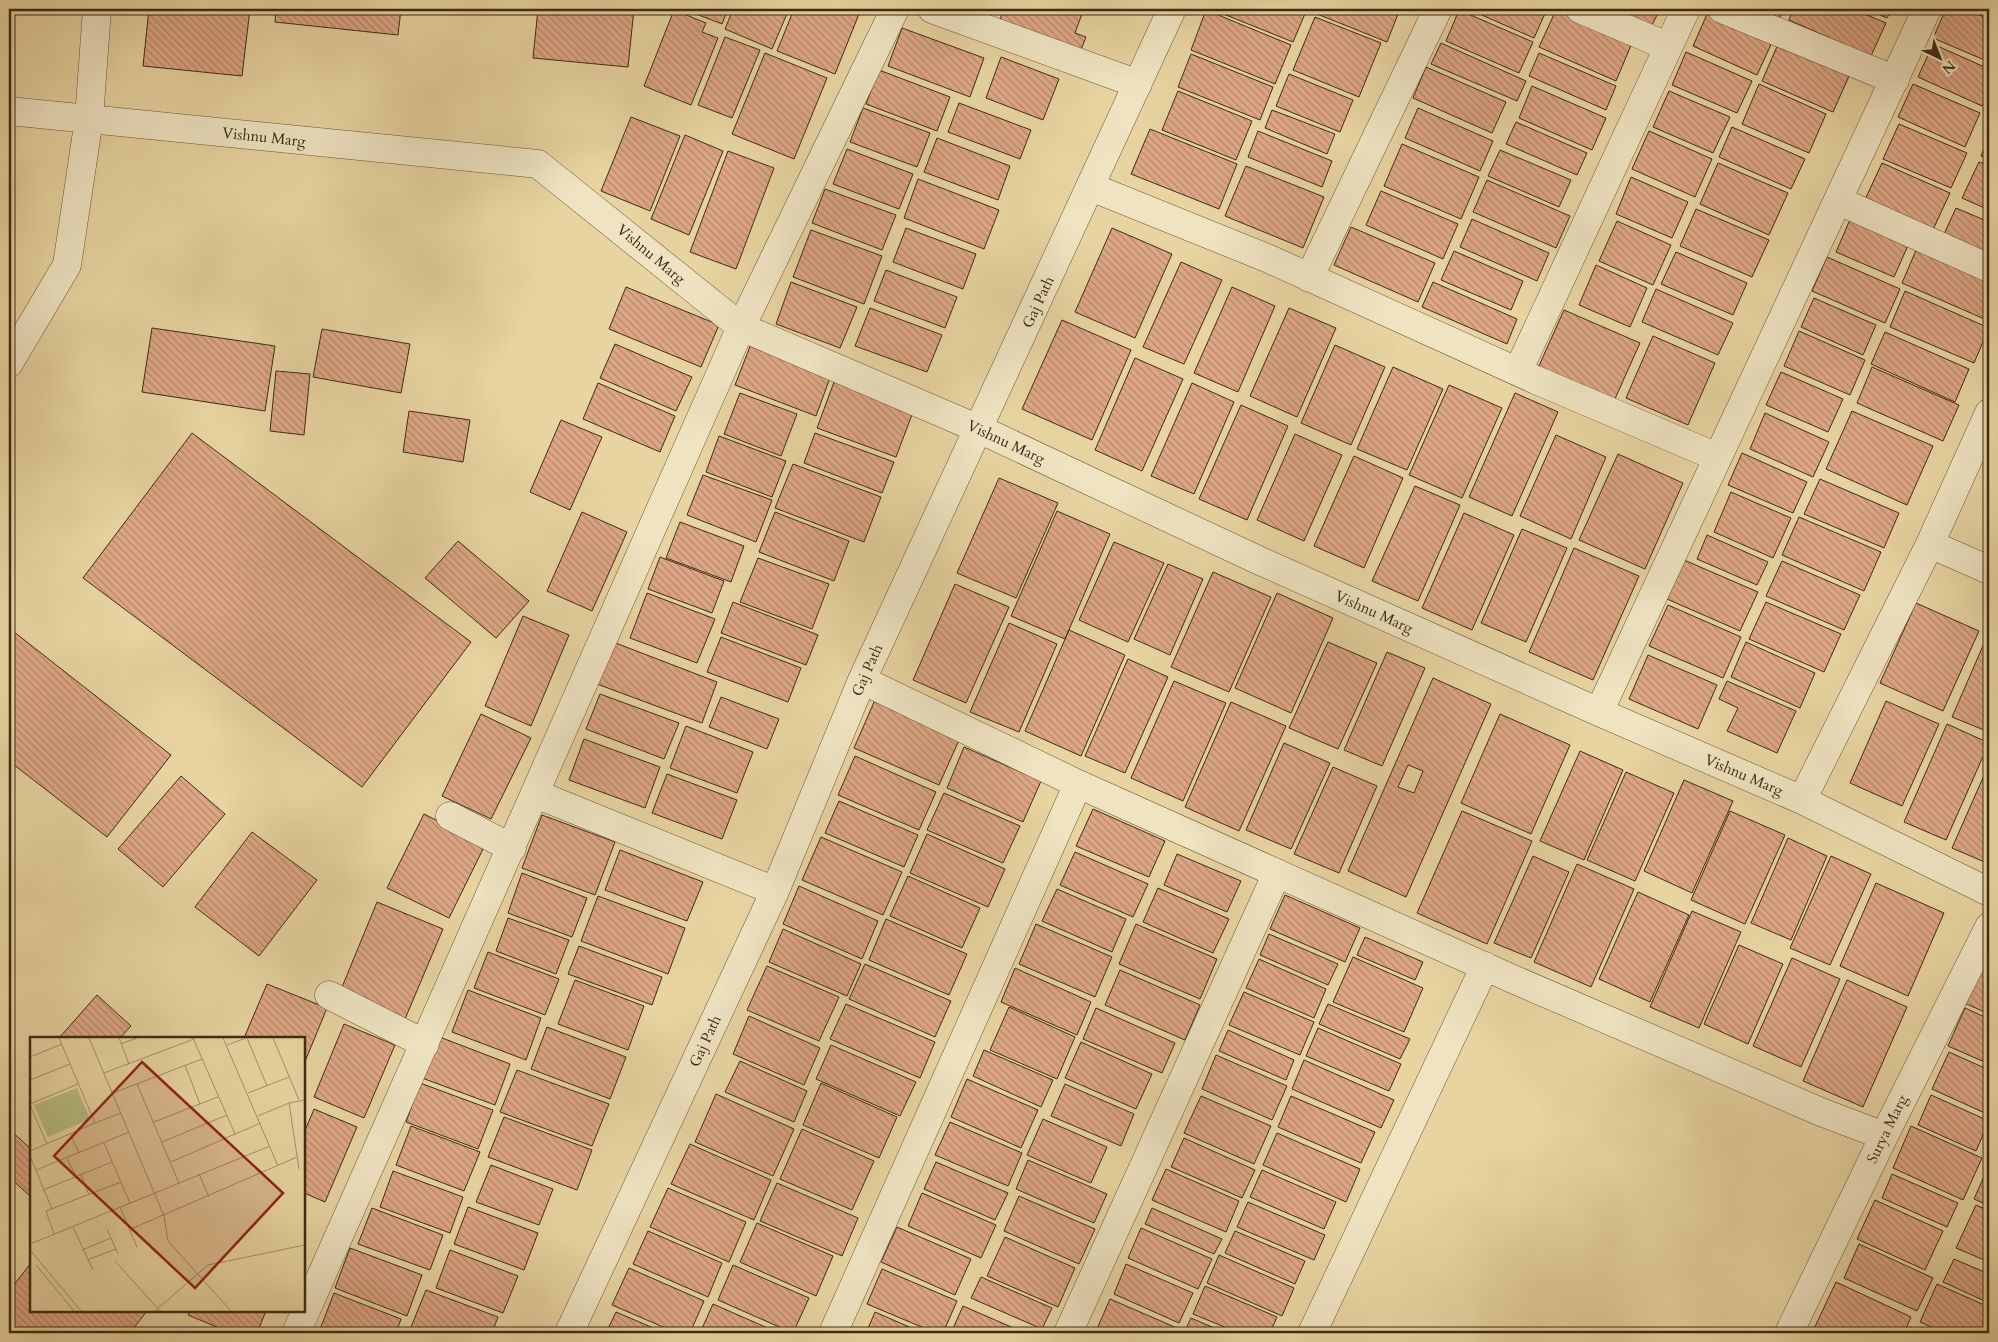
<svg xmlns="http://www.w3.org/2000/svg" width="1998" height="1342" font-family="Cardo,serif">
<defs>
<pattern id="building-back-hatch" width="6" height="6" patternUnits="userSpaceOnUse" patternTransform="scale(1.25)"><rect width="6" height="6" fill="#dea785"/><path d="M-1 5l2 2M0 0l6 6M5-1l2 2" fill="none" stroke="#b5886c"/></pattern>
</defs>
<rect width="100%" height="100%" fill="#e7d4a1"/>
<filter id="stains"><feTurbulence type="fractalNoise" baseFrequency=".004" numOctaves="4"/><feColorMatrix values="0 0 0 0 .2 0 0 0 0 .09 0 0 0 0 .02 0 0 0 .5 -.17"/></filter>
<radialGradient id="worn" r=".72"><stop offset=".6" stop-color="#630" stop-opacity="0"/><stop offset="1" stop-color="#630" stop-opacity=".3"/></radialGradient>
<path fill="url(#building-back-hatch)" stroke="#3f2b14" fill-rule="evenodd" d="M149 9H250L242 76 143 66Z
M276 9H401L398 35 275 22Z
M538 9H634L628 67 533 58Z
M683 9H728L722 24Z
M733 9H789L772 49 725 29Z
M794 9H861L835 74 777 51Z
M1004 9H1078L1083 11 1075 33 1086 37 1079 55 999 22Z
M1211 9H1307L1293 42Z
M1319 9H1400L1387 42 1317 14Z
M1468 9H1547L1534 38Z
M1604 9H1660L1650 29Z
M1750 9H1784L1778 21Z
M1793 9H1853L1886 23 1871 56 1789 20Z
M1865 9H1892L1887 18Z
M1946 9H1965L1989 19V62L1933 38Z
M674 10 706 23 702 32 718 38 691 105 644 86Z
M1206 10 1291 45 1275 84 1191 50Z
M1459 10 1533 42 1519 73 1446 41Z
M1556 10 1632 43 1616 81 1539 47Z
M1708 12 1773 40 1757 75 1693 46Z
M1315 17 1381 43 1359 97 1293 70Z
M902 28 984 58 970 97 888 66Z
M725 37 760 50 732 118 698 105Z
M1779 42 1850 74 1833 112 1762 81Z
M1441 43 1526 81 1517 101 1431 64Z
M1933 44 1989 69V90L1982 106 1918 77Z
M1686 52 1752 81 1737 113 1672 85Z
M765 53 827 78 794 159 732 134Z
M1539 53 1616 86 1606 110 1529 76Z
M1191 54 1273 87 1260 120 1178 87Z
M1001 57 1059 79 1043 120 986 98Z
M1426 67 1506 102 1492 133 1413 98Z
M879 70 950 97 937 131 866 104Z
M1289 74 1353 100 1340 132 1276 106Z
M1759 84 1826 114 1809 153 1742 124Z
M1913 84 1980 113 1965 147 1898 117Z
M1532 86 1606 118 1592 150 1519 118Z
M1178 91 1252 121 1236 160 1162 130Z
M1669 91 1730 117 1713 153 1653 127Z
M959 103 1031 130 1020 159 948 132Z
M863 108 930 133 917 167 850 142Z
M1418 108 1493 141 1480 171 1405 138Z
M1272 110 1335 134 1327 154 1265 128Z
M631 117 680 136 650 211 601 191Z
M1516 122 1587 153 1577 175 1506 144Z
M1899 124 1967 153 1951 188 1883 159Z
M1732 127 1805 159 1791 189 1719 157Z
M1150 129 1237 164 1219 209 1131 174Z
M1258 131 1332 161 1322 187 1248 157Z
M1649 131 1712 159 1695 197 1632 169Z
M685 135 723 151 689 235 651 219Z
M1989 136V159L1981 156Z
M937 138 1010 166 998 200 924 172Z
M1402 144 1479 177 1461 219 1384 186Z
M847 149 913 174 899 209 833 184Z
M1500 150 1571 180 1559 207 1488 176Z
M728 151 774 168 736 269 690 252Z
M1979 162 1989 166V210L1962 198Z
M1718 163 1788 193 1769 235 1700 204Z
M1882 163 1950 193 1931 234 1863 204Z
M1246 166 1324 197 1303 248 1225 216Z
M9 177 14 178 9 220Z
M1631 177 1688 202 1672 238 1616 214Z
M918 179 999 210 984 249 904 218Z
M1487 180 1570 216 1556 248 1473 212Z
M825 189 896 215 882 250 812 223Z
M1381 191 1458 224 1443 259 1366 225Z
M1956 208 1989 222V265L1940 243Z
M1696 209 1769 240 1752 277 1680 246Z
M1852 215 1910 241 1894 277 1836 252Z
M1472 219 1549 253 1537 281 1460 247Z
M1617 221 1671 245 1653 285 1599 261Z
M1351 227 1435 263 1418 302 1334 265Z
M906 228 976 254 963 289 893 262Z
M1112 228 1172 254 1135 338 1075 312Z
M811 230 882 256 864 304 793 277Z
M1920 241 1989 271V321L1902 283Z
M1454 251 1523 281 1511 310 1441 280Z
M1676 252 1747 283 1733 315 1661 284Z
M1827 257 1900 289 1885 323 1812 291Z
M1181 262 1222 280 1184 364 1143 347Z
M1596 265 1647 288 1630 327 1579 305Z
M886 270 957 297 945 328 874 301Z
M791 282 857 307 840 348 776 324Z
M1433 282 1517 319 1507 344 1422 307Z
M626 287 719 325 701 367 609 329Z
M1232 287 1275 306 1238 392 1194 373Z
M1656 289 1733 323 1718 355 1642 322Z
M1905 291 1989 328 1974 363 1890 327Z
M1814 298 1876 325 1863 355 1801 327Z
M870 308 942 335 927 372 855 346Z
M1289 308 1336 328 1297 417 1250 396Z
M1564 310 1640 343 1614 401 1538 368Z
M1062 320 1131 350 1092 440 1022 409Z
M152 328 275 346 265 411 142 392Z
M322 329 410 344 401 393 313 377Z
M1799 331 1865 360 1850 395 1784 366Z
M1885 332 1969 369 1955 402 1871 364Z
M1653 336 1715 363 1688 425 1626 398Z
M615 344 692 377 676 411 600 378Z
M751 344 831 375 816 416 735 385Z
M1335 345 1385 367 1351 445 1301 423Z
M1135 358 1183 379 1142 471 1095 450Z
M1393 367 1443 389 1407 470 1357 449Z
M1872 367 1959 405 1943 441 1857 403Z
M276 371 310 374 304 435 270 431Z
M1781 372 1843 399 1828 432 1766 405Z
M834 382 913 412 896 457 817 428Z
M598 383 675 416 660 452 583 419Z
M1192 383 1234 402 1194 494 1151 476Z
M1449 385 1502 408 1462 498 1409 475Z
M740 393 797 414 781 456 724 434Z
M1515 393 1558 412 1512 516 1469 497Z
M1241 405 1288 426 1247 520 1199 499Z
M409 411 470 420 463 462 403 452Z
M1852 411 1933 446 1907 505 1826 469Z
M1765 413 1829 442 1813 477 1750 449Z
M561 420 602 437 570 510 530 492Z
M192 433 471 642 362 787 83 578Z
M815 433 894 462 882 493 804 463Z
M1295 434 1342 455 1304 541 1257 520Z
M1556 435 1606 457 1571 539 1520 516Z
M719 436 786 461 772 497 706 472Z
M1742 453 1807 482 1793 513 1728 485Z
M1618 454 1683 483 1645 569 1579 540Z
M1354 456 1403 478 1364 568 1314 546Z
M793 464 881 497 864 542 775 508Z
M703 475 772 500 756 542 687 515Z
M999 478 1058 503 1016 598 957 573Z
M1820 479 1899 513 1884 548 1804 514Z
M1415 486 1460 505 1418 601 1372 581Z
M1731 492 1791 518 1773 558 1714 532Z
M1057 511 1110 534 1065 639 1011 616Z
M582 512 627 532 592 611 547 591Z
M775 512 849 541 834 581 759 552Z
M1464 513 1514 535 1472 630 1422 608Z
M1799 517 1881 552 1864 591 1782 555Z
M680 522 744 546 731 582 666 558Z
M1522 529 1567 548 1526 642 1481 623Z
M1707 535 1768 562 1757 585 1697 559Z
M458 541 529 601 496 638 425 578Z
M1114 542 1164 563 1128 642 1079 620Z
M1574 548 1639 576 1593 680 1529 652Z
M660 557 724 581 712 613 648 589Z
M758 558 829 584 812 629 740 602Z
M1684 560 1758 592 1740 631 1667 599Z
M1782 561 1860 595 1844 630 1766 596Z
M1168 564 1203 579 1170 655 1134 639Z
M1213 572 1271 597 1229 692 1171 667Z
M955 584 1009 607 966 703 913 680Z
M647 593 715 619 697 663 630 638Z
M1277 593 1333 618 1291 713 1235 688Z
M733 602 818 635 806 665 721 633Z
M1766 602 1841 634 1824 672 1749 639Z
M1916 603 1979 631 1943 711 1880 683Z
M1668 605 1741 637 1723 678 1649 646Z
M523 616 569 635 531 726 485 706Z
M1009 623 1057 644 1019 732 970 712Z
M9 628 171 755 107 837 9 761Z
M1069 630 1125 655 1081 756 1025 731Z
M1989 632V732L1952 717Z
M721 637 801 668 788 702 707 672Z
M613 642 717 682 702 723 597 684Z
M1328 642 1377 663 1338 749 1289 728Z
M1746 642 1815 673 1800 708 1731 677Z
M1387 652 1425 668 1382 766 1344 750Z
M1648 655 1717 685 1698 729 1629 699Z
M1128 659 1168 677 1125 773 1085 756Z
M1433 678 1491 704 1406 897 1348 871ZM1408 765 1423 771 1414 793 1398 787Z
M1174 681 1226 703 1183 801 1131 778Z
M1727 681 1796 711 1777 753 1727 731 1738 708 1719 699Z
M600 694 679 723 664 759 586 729Z
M721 697 779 719 767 749 709 727Z
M875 700 960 738 939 785 854 748Z
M1886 701 1939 724 1902 806 1850 783Z
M1231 702 1286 726 1239 831 1185 807Z
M481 714 531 738 491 819 442 796Z
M1500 714 1570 745 1531 834 1461 803Z
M1947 724 1989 743 1946 840 1904 822Z
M686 726 753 752 737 793 670 768Z
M584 739 660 767 645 808 569 780Z
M1284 743 1330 763 1291 849 1246 830Z
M964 747 1041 781 1023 822 947 788Z
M1580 751 1623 770 1584 860 1540 841Z
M855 756 936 792 919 830 838 795Z
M1989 764V864L1952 848Z
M1333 767 1377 786 1339 873 1294 854Z
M1626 772 1674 793 1635 881 1587 860Z
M667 774 737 800 722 839 652 813Z
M181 776 225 814 163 887 118 849Z
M1684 780 1733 801 1692 893 1644 871Z
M944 793 1020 826 1003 863 927 830Z
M839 801 918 835 904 867 825 833Z
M1093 809 1165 841 1149 877 1076 846Z
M1462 811 1532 841 1487 944 1417 913Z
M1730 811 1785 835 1745 924 1691 900Z
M424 814 485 845 449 918 387 888Z
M542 815 615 842 595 895 522 868Z
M252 832 317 880 259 956 195 907Z
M927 834 1005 869 988 907 910 873Z
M821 837 902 872 883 915 802 880Z
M1788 838 1827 856 1791 940 1751 923Z
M620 850 703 882 687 921 605 890Z
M1075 852 1148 884 1133 917 1060 885Z
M1177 854 1241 881 1227 912 1164 885Z
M1533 856 1569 872 1531 958 1494 943Z
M1831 856 1871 874 1830 965 1790 948Z
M1577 864 1634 889 1591 987 1534 962Z
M522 873 587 898 572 937 508 913Z
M908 876 980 908 962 948 890 916Z
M1876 883 1944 913 1908 996 1840 966Z
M799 886 878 921 862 959 783 924Z
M1158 888 1229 919 1213 953 1143 922Z
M1057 889 1126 919 1112 952 1042 921Z
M1638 892 1689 915 1650 1002 1599 979Z
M1285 895 1360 928 1345 962 1270 929Z
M598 896 685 928 668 974 581 941Z
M377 902 443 929 405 1019 340 992Z
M1692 911 1741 932 1699 1028 1650 1007Z
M508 918 569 940 556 974 496 951Z
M886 919 967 954 949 995 869 960Z
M1036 924 1112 957 1095 997 1019 964Z
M1136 924 1217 959 1200 999 1119 964Z
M783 929 861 964 847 996 769 962Z
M1269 934 1338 964 1328 985 1260 955Z
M1365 937 1423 962 1415 980 1357 955Z
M1739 945 1783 964 1748 1044 1704 1024Z
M579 946 662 977 652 1005 568 974Z
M488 952 559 979 545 1015 474 988Z
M1353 957 1423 988 1404 1032 1333 1002Z
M1792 958 1840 979 1801 1067 1753 1046Z
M1259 959 1326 989 1314 1018 1246 988Z
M865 964 951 1001 935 1037 849 999Z
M767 966 839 997 819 1041 747 1010Z
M1975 966 1989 973V1014L1960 1001Z
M1015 968 1091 1002 1077 1035 1001 1002Z
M1120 970 1200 1005 1185 1040 1105 1005Z
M575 980 644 1006 628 1050 558 1024Z
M1847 980 1907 1007 1863 1107 1803 1081Z
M267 984 327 1008 304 1064V1038H244Z
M468 990 541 1018 526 1060 452 1032Z
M1244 992 1314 1022 1300 1055 1229 1025Z
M97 995 131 1026 120 1038H59Z
M846 1004 935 1042 920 1078 830 1039Z
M1328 1004 1410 1039 1400 1059 1319 1024Z
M1009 1007 1075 1037 1057 1079 990 1050Z
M1096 1008 1175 1043 1162 1073 1083 1039Z
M1965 1008 1989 1019V1064L1948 1046Z
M749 1016 820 1048 804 1085 733 1054Z
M344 1024 395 1045 364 1118 314 1097Z
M547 1027 626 1057 610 1099 531 1069Z
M1318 1028 1401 1064 1389 1091 1306 1056Z
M1228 1030 1294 1060 1286 1080 1219 1051Z
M437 1036 510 1064 495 1105 422 1078Z
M1081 1042 1152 1074 1136 1109 1065 1078Z
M831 1045 916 1082 900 1116 816 1079Z
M984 1050 1053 1080 1041 1107 973 1076Z
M1949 1052 1989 1070V1115L1932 1089Z
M1216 1055 1287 1086 1272 1120 1202 1089Z
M1304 1060 1394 1100 1381 1128 1292 1089Z
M740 1061 807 1091 794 1122 725 1092Z
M517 1070 609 1104 592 1146 500 1112Z
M967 1079 1038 1110 1021 1148 951 1117Z
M420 1083 493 1110 478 1149 406 1122Z
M821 1083 897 1117 879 1158 803 1125Z
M1065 1084 1134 1114 1121 1146 1051 1116Z
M716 1094 794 1129 773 1176 695 1142Z
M1931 1095 1989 1121 1976 1151 1918 1125Z
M1201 1096 1271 1126 1254 1164 1184 1133Z
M1291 1096 1375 1132 1361 1163 1278 1127Z
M314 1109 357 1127 325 1202 304 1193V1133Z
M504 1117 592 1150 577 1190 488 1157Z
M1043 1119 1107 1147 1091 1183 1027 1155Z
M950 1122 1022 1153 1008 1186 935 1155Z
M411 1126 480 1152 464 1191 396 1165Z
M1911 1126 1982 1158 1963 1200 1893 1168Z
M9 1129 31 1149V1192L29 1195 9 1177Z
M802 1129 874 1161 852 1210 780 1179Z
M1277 1133 1360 1169 1346 1202 1263 1165Z
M1184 1138 1255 1170 1242 1198 1171 1167Z
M690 1144 771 1180 754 1220 671 1184Z
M1028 1160 1107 1194 1094 1223 1016 1189Z
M936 1162 1008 1193 995 1220 924 1189Z
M491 1165 553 1189 539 1225 476 1202Z
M1989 1165V1206L1974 1199Z
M1166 1169 1239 1201 1226 1232 1152 1200Z
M1262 1170 1336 1202 1324 1229 1250 1197Z
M393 1171 463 1197 450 1233 380 1207Z
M1892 1174 1958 1203 1947 1227 1882 1198Z
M777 1183 858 1218 842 1256 760 1221Z
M668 1188 746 1222 729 1262 650 1227Z
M922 1193 996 1225 981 1258 908 1226Z
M1019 1196 1095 1229 1079 1264 1004 1231Z
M1875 1200 1943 1231 1925 1270 1857 1239Z
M1248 1202 1325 1235 1314 1260 1237 1227Z
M1976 1205 1989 1211V1262L1956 1248Z
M468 1207 538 1233 524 1270 454 1244Z
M372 1208 443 1235 430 1270 358 1244Z
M1152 1208 1222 1239 1214 1254 1145 1224Z
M757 1223 833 1256 816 1296 740 1262Z
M897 1227 971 1259 955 1295 881 1262Z
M1141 1228 1212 1259 1198 1289 1128 1258Z
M648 1231 722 1263 708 1297 633 1264Z
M1235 1231 1305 1261 1295 1284 1225 1253Z
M1005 1237 1075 1268 1058 1307 987 1276Z
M1859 1244 1933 1278 1917 1311 1844 1278Z
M350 1248 422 1275 407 1316 335 1288Z
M450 1250 518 1276 503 1313 436 1288Z
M1219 1255 1294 1288 1282 1316 1207 1283Z
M1954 1259 1989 1274V1303L1943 1282Z
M31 1263V1311H147L133 1329 139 1333H9V1291Z
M1126 1264 1193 1293 1179 1323 1114 1294Z
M733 1265 809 1298 793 1333 718 1300Z
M629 1268 704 1301 690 1333H677L612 1305Z
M882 1269 957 1301 943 1333H936L867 1304Z
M981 1277 1052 1308 1042 1329 971 1298Z
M1836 1282 1911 1317 1904 1333H1812Z
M1937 1284 1989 1307V1333H1945L1920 1322Z
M1205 1286 1277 1317 1270 1333H1239L1193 1314Z
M426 1290 498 1317 492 1333H427L411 1327Z
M334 1293 401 1319 396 1333 319 1332Z
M1110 1299 1177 1328 1175 1333H1106L1097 1329Z
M713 1304 779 1333H700Z
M963 1306 1025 1333H951Z
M190 1311H266L257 1333H231L188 1315Z
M616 1312 665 1333H606Z
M875 1312 923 1333H866Z
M1191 1318 1226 1333H1184Z"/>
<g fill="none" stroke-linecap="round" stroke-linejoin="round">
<g stroke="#695537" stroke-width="29">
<path id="minor" d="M932 9 1138 84
M1580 9 1667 46
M1722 9 1895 80
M9 111 538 164 741 327 979 429 1258 560 1599 712 1802 800 1989 892
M1091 187 1267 258 1536 380 1717 457
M1839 201 1989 268
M1309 278 1438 9
M9 363 67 265 89 119 97 9
M1518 371 1686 9
M1930 544 1989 413
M862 680 1078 784 1515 980 1821 1112 1884 1136
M1599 712 1927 9
M536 794 775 891
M1802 800 1930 544 1989 570
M450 816 512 848
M329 995 425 1044
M296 1333 741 327 895 9
M569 1333 775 891 862 680 1172 9
M833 1333 1078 784
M1068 1333 1277 873
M1312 1333 1485 966
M1789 1333 1884 1136 1989 927"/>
</g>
<use href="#minor" stroke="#efe3c2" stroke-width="28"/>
</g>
<g text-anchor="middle" stroke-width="4.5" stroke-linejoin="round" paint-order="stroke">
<g font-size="15" fill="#3f2b14" stroke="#efe3c2">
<text transform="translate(264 137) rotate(6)" y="5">Vishnu Marg</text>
<text transform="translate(651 254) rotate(40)" y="5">Vishnu Marg</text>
<text transform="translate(1038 302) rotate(-65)" y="5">Gaj Path</text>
<text transform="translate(1006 442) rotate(25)" y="5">Vishnu Marg</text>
<text transform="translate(1374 612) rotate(24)" y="5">Vishnu Marg</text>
<text transform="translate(867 670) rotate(-66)" y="5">Gaj Path</text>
<text transform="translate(1744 775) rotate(23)" y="5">Vishnu Marg</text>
<text transform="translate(705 1041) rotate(-65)" y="5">Gaj Path</text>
<text transform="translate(1887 1129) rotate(-64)" y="5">Surya Marg</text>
</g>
</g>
<g transform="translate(30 1037)">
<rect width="275" height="275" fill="#e7d4a1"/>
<path d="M47 51 60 82 18 100 4 68Z" fill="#b7bc83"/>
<path fill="none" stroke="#a49069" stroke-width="1" d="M29 1 65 86 91 76M59 1 134 179 138 204 201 274M89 1 99 27M163 1 205 97 231 86M193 1 248 129M217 1 237 49M243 1 269 63M91 7 107 1M197 8 216 1M0 20 32 7M74 36 164 2M0 43 40 27M107 47 149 146M83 56 172 22M218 56 259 40M259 66 269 132M0 67 48 47M170 67 188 60M0 68 17 107M228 79 259 66 275 63M124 85 170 67 155 28M40 96 49 116M132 105 197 78M74 106 100 166M0 114 65 86M0 119 22 172M37 121 46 140M141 125 205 97M6 133 99 95M169 137 179 160M51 138 59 158M13 153 82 125M90 170 107 210M43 190 63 233M77 192 88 217M101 192 267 120M24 197 16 174 91 145M0 207 240 109M0 213 51 274M52 213 81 201M57 223 86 212M85 224 130 274M6 228 44 274M125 274 178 228 275 208"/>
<path fill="#8f2418" fill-opacity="0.15" stroke="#8f2418" stroke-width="2.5" d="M112 25 253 156 165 251 24 119Z"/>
<rect width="275" height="275" fill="none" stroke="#3f2b14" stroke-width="2.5"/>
</g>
<rect width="1998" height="1342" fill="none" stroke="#e7d4a1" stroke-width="30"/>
<rect x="10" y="10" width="1978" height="1322" fill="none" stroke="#3f2b14" stroke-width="2.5"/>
<rect x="15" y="15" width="1968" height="1312" fill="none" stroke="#3f2b14"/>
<g transform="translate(1940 58) rotate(137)" stroke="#efe3c2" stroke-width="4" paint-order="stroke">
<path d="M0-4L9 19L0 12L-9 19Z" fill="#3f2b14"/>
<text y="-8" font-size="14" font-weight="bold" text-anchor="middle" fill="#3f2b14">N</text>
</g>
<rect width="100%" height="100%" filter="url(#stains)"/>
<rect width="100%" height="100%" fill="url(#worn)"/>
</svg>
